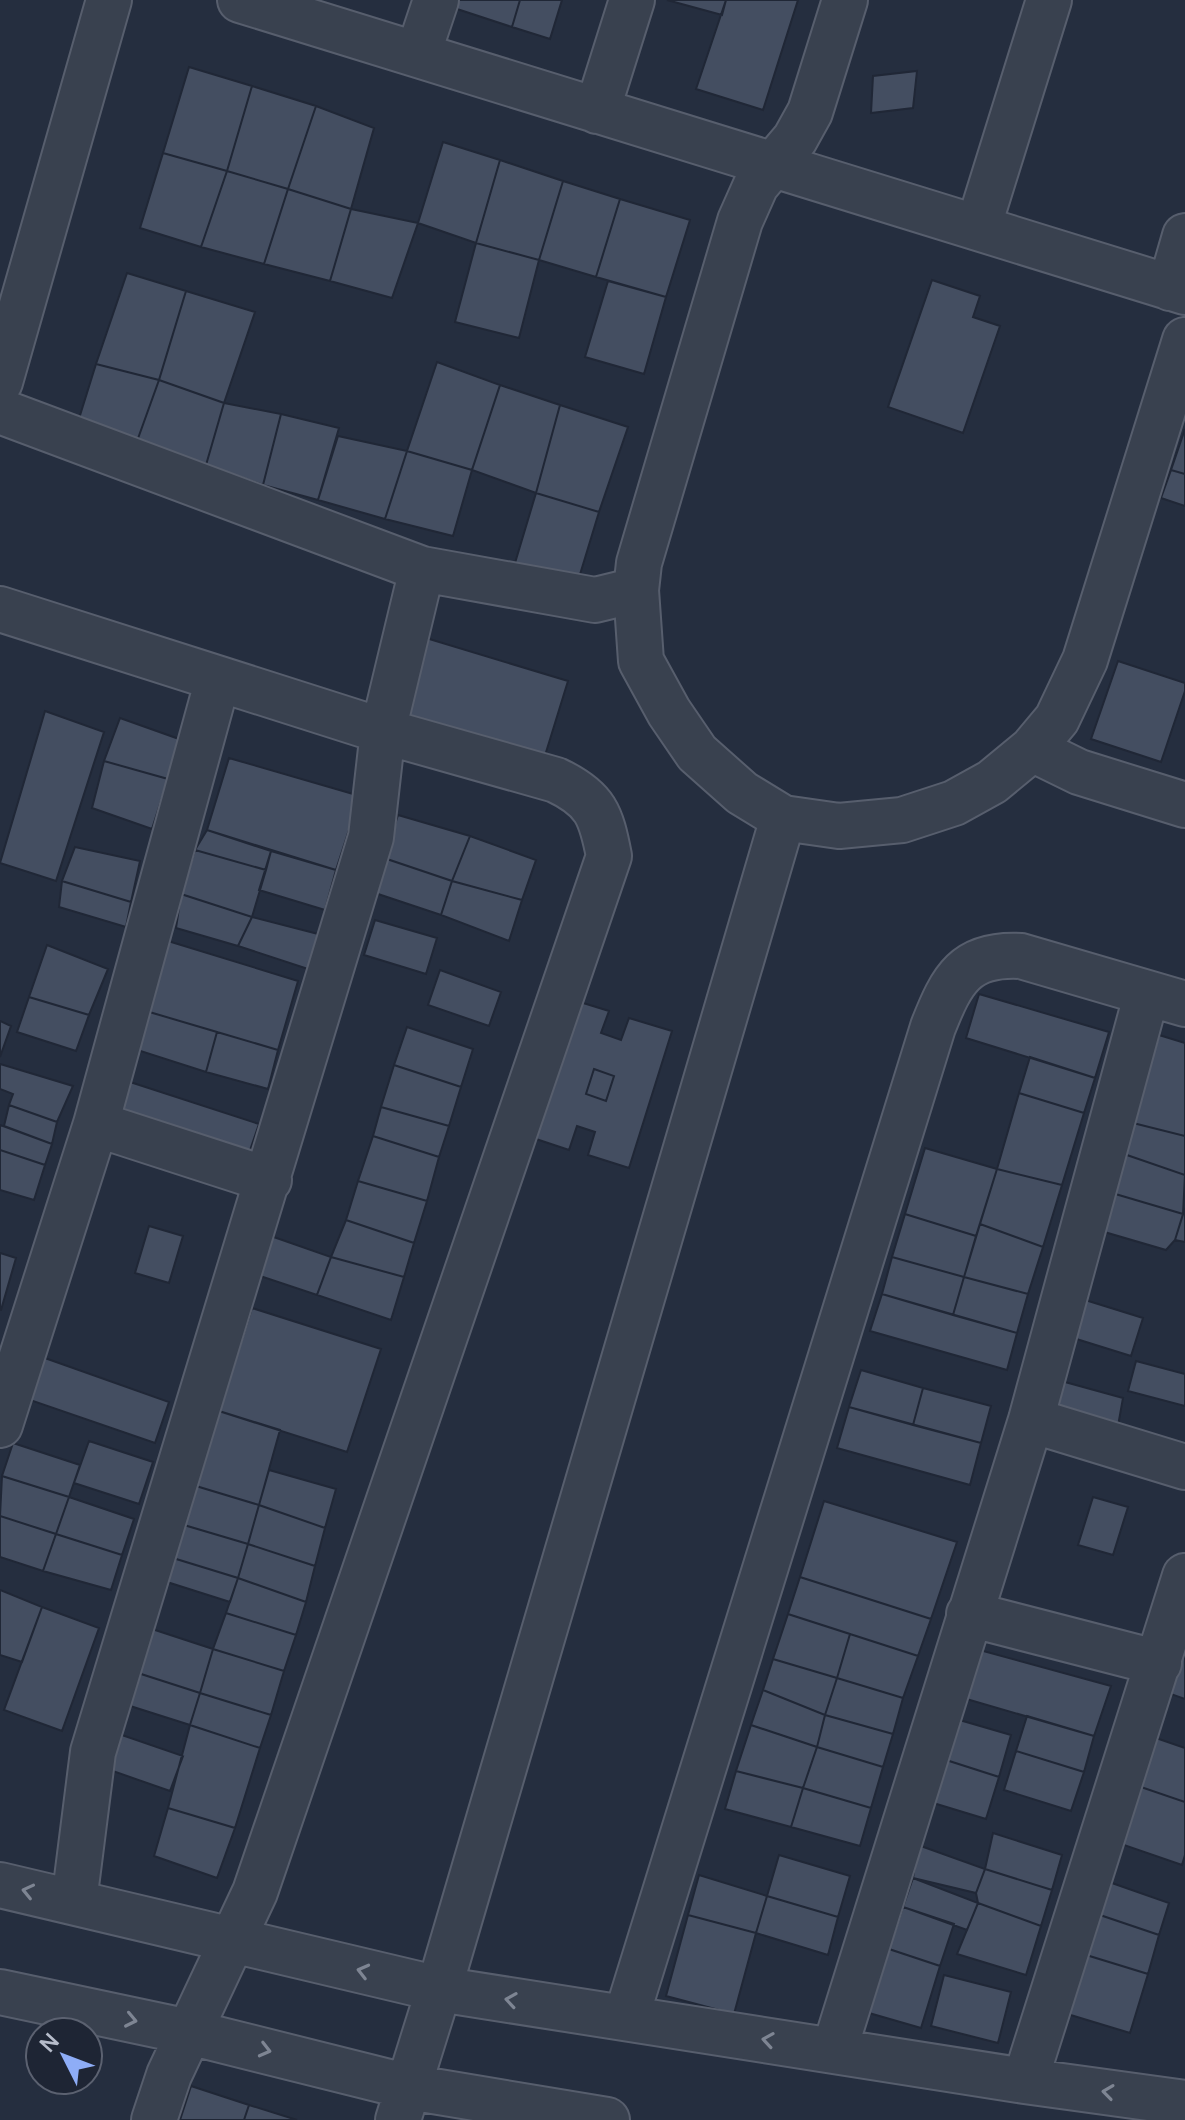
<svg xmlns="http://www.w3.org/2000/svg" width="1185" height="2120" font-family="Manrope,sans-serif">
<rect width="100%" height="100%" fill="#252e3f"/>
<path fill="#444e61" stroke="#202736" stroke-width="2" fill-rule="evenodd" d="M456 0H520L512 27 454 8Z
M520 0H562L550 39 512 27Z
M667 0H726L722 15Z
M726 0H798L763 110 696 89Z
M189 67 252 86 227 171 163 153Z
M917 71 913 108 871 113 873 76Z
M252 86 316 106 288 189 227 171Z
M316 106 374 128 351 209 288 189Z
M443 142 500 160 476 243 418 223Z
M163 153 227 171 201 247 140 228Z
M500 160 563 181 539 260 476 243Z
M227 171 288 189 264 264 201 247Z
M563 181 620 199 596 277 539 260Z
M288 189 351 209 330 281 264 264Z
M620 199 690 220 666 297 596 277Z
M351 209 418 223 392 298 330 281Z
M476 243 539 260 519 338 455 322Z
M127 273 186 291 159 380 96 364Z
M932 280 980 296 973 317 1000 326 963 433 888 407Z
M608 281 666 297 644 374 585 357Z
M186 291 255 312 224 403 159 380Z
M437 362 500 385 472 470 407 451Z
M96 364 159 380 136 444 77 425Z
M159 380 224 403 206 465 136 444Z
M500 385 560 405 536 493 472 470Z
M224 403 281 414 263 485 206 465Z
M560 405 628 427 599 512 536 493Z
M281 414 339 428 318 500 263 485Z
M1185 429V474L1171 470Z
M338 436 407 451 385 519 318 500Z
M407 451 472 470 453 536 385 519Z
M1171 470 1185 474V506L1161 498Z
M536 493 599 512 578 581 515 563Z
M426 638 568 681 543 762 400 718Z
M1118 661 1185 683V691L1161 762 1091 739Z
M45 711 104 732 56 881 0 863Z
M120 718 179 739 168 779 104 761Z
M229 758 360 796 336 870 207 830Z
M104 761 168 779 152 829 92 808Z
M398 815 470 836 452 881 384 858Z
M207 830 271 851 266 870 195 850Z
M470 836 536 860 522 900 452 881Z
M75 847 140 861 131 902 62 881Z
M195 850 266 870 252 917 181 894Z
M271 851 336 870 325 910 259 890Z
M384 858 452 881 441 915 372 892Z
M62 881 131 902 126 927 59 907Z
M452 881 522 900 509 941 441 915Z
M181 894 252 917 238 946 176 928Z
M252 917 322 935 311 970 238 946Z
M375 920 437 938 426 974 364 955Z
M168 941 298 981 278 1050 146 1011Z
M47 945 108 969 89 1015 29 997Z
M440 970 501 992 489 1026 428 1005Z
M979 994 1109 1032 1095 1078 966 1038Z
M29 997 89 1015 76 1051 17 1032Z
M567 998 609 1011 601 1033 621 1040 629 1018 672 1031 629 1168 588 1155 595 1132 577 1126 569 1150 524 1135ZM594 1069 614 1076 606 1101 586 1094Z
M146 1011 217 1032 206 1072 131 1048Z
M0 1021 11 1026 0 1057Z
M407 1027 473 1049 461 1087 394 1065Z
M217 1032 278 1050 268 1089 206 1072Z
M1159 1035 1185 1043V1136L1133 1123Z
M1030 1057 1095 1078 1084 1113 1019 1093Z
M0 1064 73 1086 57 1122 9 1105 13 1094 0 1089Z
M394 1065 461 1087 449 1126 381 1107Z
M594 1069 614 1076 606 1101 586 1094Z
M127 1081 259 1124 248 1156 116 1113Z
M1019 1093 1084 1113 1062 1185 997 1169Z
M9 1105 57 1122 52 1144 4 1126Z
M381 1107 449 1126 439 1157 373 1136Z
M1133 1123 1185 1136V1175L1124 1154Z
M0 1125 52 1144 45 1165 0 1150Z
M373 1136 439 1157 427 1201 358 1181Z
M925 1148 997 1169 976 1236 905 1214Z
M0 1150 45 1165 34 1200 0 1190Z
M1124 1154 1185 1175 1183 1214 1112 1193Z
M997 1169 1062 1185 1043 1247 980 1224Z
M358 1181 427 1201 414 1243 346 1220Z
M1112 1193 1183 1214 1175 1240 1166 1250 1101 1231Z
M1185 1208V1242L1175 1240Z
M905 1214 976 1236 964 1277 892 1257Z
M346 1220 414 1243 404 1277 331 1257Z
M980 1224 1043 1247 1028 1294 964 1277Z
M149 1226 183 1236 169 1283 135 1273Z
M268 1235 331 1257 317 1295 254 1274Z
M0 1253 16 1258 1 1310H0Z
M331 1257 404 1277 391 1320 317 1295Z
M892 1257 964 1277 953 1315 882 1294Z
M964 1277 1028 1294 1017 1333 953 1315Z
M882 1294 1017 1333 1007 1370 870 1331Z
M1082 1299 1143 1318 1131 1356 1070 1337Z
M252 1308 381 1349 347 1452 219 1411Z
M42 1357 169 1402 155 1443 27 1399Z
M1136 1361 1185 1374V1406L1128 1391Z
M861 1370 923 1388 913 1425 849 1407Z
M1054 1379 1123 1398 1118 1426 1046 1409Z
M923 1388 991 1406 981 1443 913 1425Z
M849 1407 981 1443 970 1485 837 1448Z
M219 1411 280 1430 259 1505 196 1486Z
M89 1441 153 1462 139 1504 74 1483Z
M13 1443 80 1465 69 1497 2 1476Z
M269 1470 336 1489 325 1528 259 1505Z
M2 1476 69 1497 56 1534 0 1516Z
M196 1486 259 1505 248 1544 184 1525Z
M69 1497 134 1519 122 1555 56 1534Z
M1093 1497 1128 1507 1113 1555 1078 1545Z
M824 1501 957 1542 931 1619 800 1577Z
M259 1505 325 1528 315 1566 248 1544Z
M0 1516 56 1534 43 1571 0 1557Z
M184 1525 248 1544 238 1578 173 1558Z
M56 1534 122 1555 111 1590 43 1571Z
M248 1544 315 1566 306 1602 238 1578Z
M173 1558 238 1578 230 1602 167 1582Z
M800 1577 931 1619 918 1656 788 1614Z
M238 1578 306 1602 296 1635 226 1613Z
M0 1590 42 1607 22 1662 0 1655Z
M42 1607 99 1628 62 1731 4 1710Z
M226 1613 296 1635 284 1671 213 1649Z
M788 1614 850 1634 837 1678 773 1659Z
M152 1629 213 1649 200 1693 138 1673Z
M1185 1630V1699L1165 1692Z
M850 1634 918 1656 903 1698 837 1678Z
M213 1649 284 1671 271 1715 200 1693Z
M976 1649 1111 1686 1094 1736 963 1698Z
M773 1659 837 1678 825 1715 763 1690Z
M138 1673 200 1693 190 1725 127 1705Z
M837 1678 903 1698 893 1734 825 1715Z
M763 1690 825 1715 817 1747 751 1725Z
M200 1693 271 1715 260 1748 190 1725Z
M825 1715 893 1734 883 1767 817 1747Z
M1027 1716 1094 1736 1084 1772 1016 1751Z
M956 1719 1011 1735 999 1777 943 1759Z
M190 1725 260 1748 235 1828 168 1808Z
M751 1725 817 1747 803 1788 736 1771Z
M119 1734 183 1756 170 1791 107 1769Z
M1156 1738 1185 1748V1802L1138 1786Z
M817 1747 883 1767 871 1808 803 1788Z
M1016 1751 1084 1772 1071 1811 1004 1790Z
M943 1759 999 1777 986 1819 930 1802Z
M736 1771 803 1788 791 1827 725 1809Z
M1138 1786 1185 1802V1855L1182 1865 1118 1843Z
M803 1788 871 1808 860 1846 791 1827Z
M168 1808 235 1828 217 1878 154 1856Z
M993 1833 1062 1855 1052 1890 985 1869Z
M918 1845 985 1869 976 1893 913 1878Z
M779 1855 850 1876 838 1917 767 1896Z
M985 1869 1052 1890 1041 1926 978 1903 976 1893Z
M699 1875 767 1896 756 1933 688 1915Z
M913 1878 978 1903 967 1930 903 1907Z
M1109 1882 1169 1903 1159 1935 1097 1914Z
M767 1896 838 1917 828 1955 756 1933Z
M978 1903 1041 1926 1026 1975 957 1954Z
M903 1907 954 1924 940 1966 889 1949Z
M1097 1914 1159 1935 1148 1974 1083 1954Z
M688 1915 756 1933 734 2014 666 1996Z
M889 1949 940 1966 921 2028 869 2013Z
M1083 1954 1148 1974 1130 2033 1064 2013Z
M944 1975 1011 1992 998 2043 931 2026Z
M191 2086 249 2105 244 2120H180Z
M249 2105 297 2120H244Z"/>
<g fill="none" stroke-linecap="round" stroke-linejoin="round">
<g stroke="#575e6d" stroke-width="48">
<path id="minor" d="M240 0 1185 292
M845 0 810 112 795 139 756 185 740 221 639 563 636 590 641 661 669 712 697 753 742 793 783 818 839 826 902 820 954 803 992 782 1032 749 1057 719 1085 660 1185 340
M418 54 436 0
M597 111 632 0
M978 228 1049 0
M1170 288 1185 236
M0 382 109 0
M0 411 422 569 595 600 636 590
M0 609 383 731 556 780C596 799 601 815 609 856L255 1892 169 2075 154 2120
M1032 749 1079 772 1185 805
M96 1124 269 1180
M1031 1420 1185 1467
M0 1425 96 1124 218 679
M969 1614 1159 1663
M0 1885 439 1989 1025 2081 1185 2103
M74 1902 93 1752 371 837 383 731 422 569
M0 1992 189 2032 409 2087 607 2120
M626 2018 933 1027C952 979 965 953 1021 956L1185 1004
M834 2051 1031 1420 1147 993
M1025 2081 1185 1576
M398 2120 439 1989 783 818"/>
</g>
<use href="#minor" stroke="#39414f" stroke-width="44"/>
</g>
<defs><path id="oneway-chevron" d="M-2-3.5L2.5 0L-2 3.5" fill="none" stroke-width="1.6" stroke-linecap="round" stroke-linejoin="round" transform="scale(2)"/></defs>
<g stroke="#7e8593">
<use href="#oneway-chevron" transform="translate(28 1891) rotate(-167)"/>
<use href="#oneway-chevron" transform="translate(363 1971) rotate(-166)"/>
<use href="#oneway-chevron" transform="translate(511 2000) rotate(-171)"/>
<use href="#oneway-chevron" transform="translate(131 2020) rotate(12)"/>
<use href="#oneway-chevron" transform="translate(768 2040) rotate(-171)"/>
<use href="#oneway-chevron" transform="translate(265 2050) rotate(14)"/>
<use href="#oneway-chevron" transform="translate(1108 2092) rotate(-172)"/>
</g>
<g transform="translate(64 2056) rotate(312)"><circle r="38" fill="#1e2534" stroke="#5b6170" stroke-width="2"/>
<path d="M0-6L14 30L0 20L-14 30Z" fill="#8eadf7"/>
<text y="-12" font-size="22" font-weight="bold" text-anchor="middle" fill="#b6bcca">N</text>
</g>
</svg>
